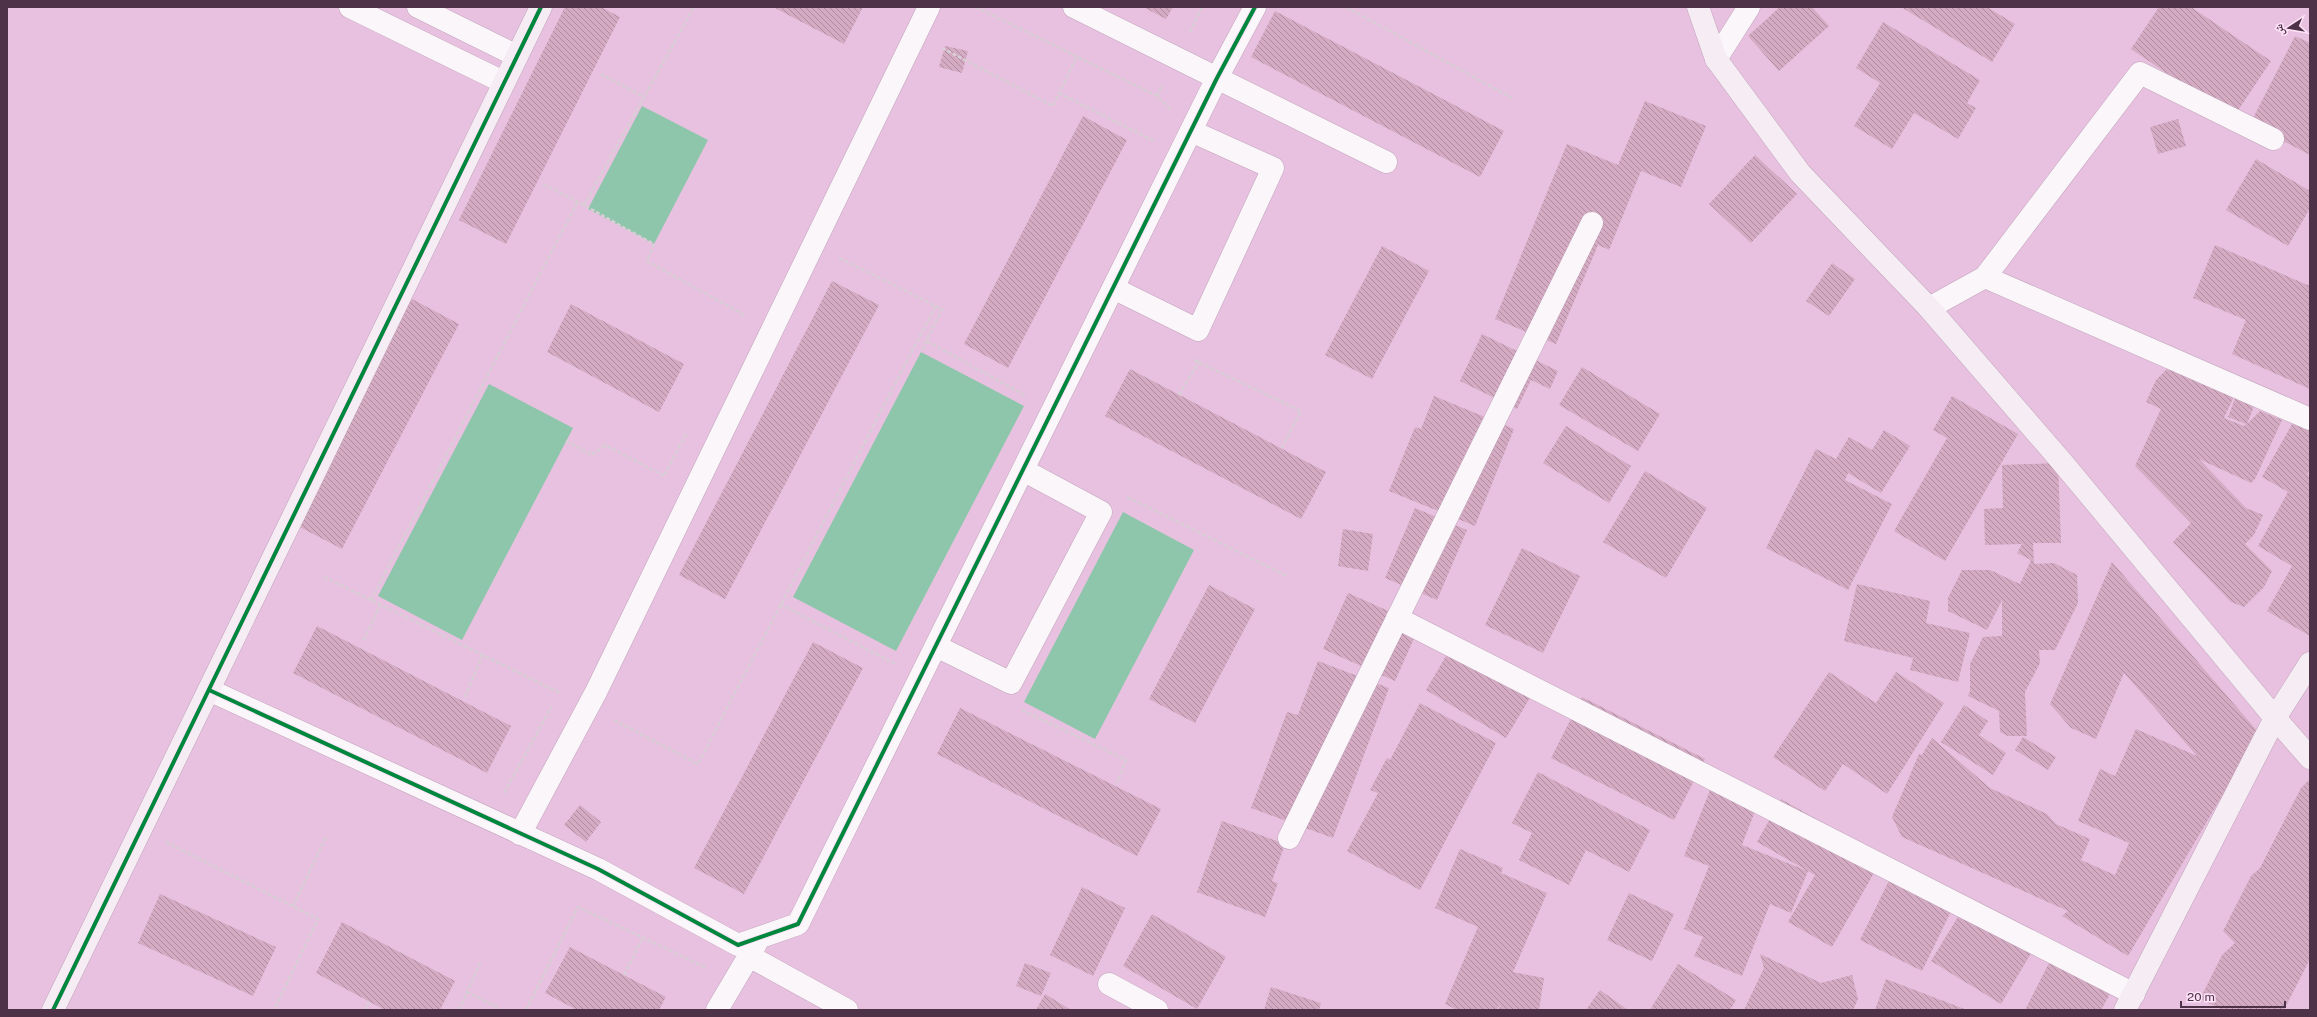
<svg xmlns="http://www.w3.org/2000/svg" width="2317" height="1017" font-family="'Public Sans','Noto Naskh Arabic',sans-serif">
<defs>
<pattern id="building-back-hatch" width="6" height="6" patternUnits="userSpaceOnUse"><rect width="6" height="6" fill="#d4abc3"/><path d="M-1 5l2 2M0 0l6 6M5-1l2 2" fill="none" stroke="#ae8ca0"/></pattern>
</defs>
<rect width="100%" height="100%" fill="#e7c1df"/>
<path fill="#8dc6aa" d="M642 106 708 140 654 244 588 209Z
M921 352 1024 406 896 651 793 597Z
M489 384 573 428 462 640 378 596Z
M1123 512 1194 550 1095 739 1024 702Z"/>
<path fill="url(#building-back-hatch)" d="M565 7H601L620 17 506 244 459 220Z
M773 7H863L844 44Z
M1143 7H1173L1166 19Z
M1780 7H1812L1829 26 1779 71 1748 36Z
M1901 7H1987L2015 24 1992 62Z
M2159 7H2191L2271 61 2233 118 2131 49Z
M1275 11 1504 131 1480 177 1251 57Z
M1883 22 1980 80 1967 103 1976 108 1958 139 1914 113 1892 149 1854 126 1880 83 1856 68Z
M2295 36 2310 43V155L2250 124Z
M945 46 968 51 962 73 939 67Z
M1645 101 1706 126 1681 187 1641 171 1609 250 1598 245 1556 344 1495 319 1567 144 1618 165Z
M1083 116 1127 140 1008 368 964 344Z
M2178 119 2186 146 2158 154 2150 127Z
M1755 155 1797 194 1751 243 1709 204Z
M2256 159 2310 191V208L2288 246 2226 210Z
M2215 245 2310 286V389L2232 354 2246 320 2193 298Z
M1382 246 1429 271 1372 379 1325 355Z
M1832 263 1855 279 1829 316 1806 301Z
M832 281 879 305 725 599 679 575Z
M412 299 459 324 342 549 294 524Z
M571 304 684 364 659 412 547 352Z
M1482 334 1558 371 1550 389 1531 380 1517 409 1460 381Z
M2172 364 2235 394 2224 418 2244 426 2246 424 2228 417 2236 396 2255 404 2247 424 2260 411 2282 420 2255 479 2251 483 2199 459 2246 508 2263 515 2254 535 2245 544 2272 571 2264 587 2244 607 2231 602 2173 542 2191 523 2135 466 2161 409 2146 402 2156 380Z
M1582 367 1660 414 1638 451 1559 405Z
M1130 369 1326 472 1301 519 1105 416Z
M1434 396 1514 429 1475 526 1389 491 1415 427 1421 429Z
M1952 396 2018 434 1945 561 1894 531 1947 438 1933 430Z
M2299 412 2310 418V469L2307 475 2310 476V636L2267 611 2292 566 2258 546 2288 492 2262 477Z
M1566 426 1631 466 1609 503 1543 463Z
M1884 430 1910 446 1881 493 1848 473 1845 480 1892 504 1848 590 1766 548 1816 449 1836 459 1849 437 1872 450Z
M2058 463 2061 543H2033L2034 564 2054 563 2077 575 2078 603 2055 650H2039L2040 663 2025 692 2027 736H2008L2000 732 1999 711 1968 696 1970 691V664L1983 637 2002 636V600L1987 630 1948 611V598L1962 570H1990L2020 584 2031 560 2017 553 2022 544 1985 545 1984 509 2003 508 2002 465Z
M1645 471 1707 508 1666 578 1603 542Z
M1415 508 1467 530 1437 600 1385 578Z
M1343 529 1373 534 1368 571 1338 566Z
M1522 548 1580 576 1543 653 1485 625Z
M2112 562 2259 733 2128 956 2062 916 2068 911 1902 837 1892 817 1919 754 1922 755 1932 738 1990 788 2047 814 2056 824 2090 839 2081 860 2115 875 2129 843 2078 821 2100 769 2115 776 2136 729 2197 756 2124 673 2096 739 2071 728 2050 704Z
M1857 584 1930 601 1926 623 1970 633 1958 682 1910 670 1913 658 1844 641Z
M1209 585 1255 609 1195 723 1149 699Z
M1348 593 1420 625 1395 681 1323 649Z
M317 626 511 726 487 773 293 673Z
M813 642 863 668 744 894 694 868Z
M1453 644 1534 691 1506 738 1426 690Z
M1318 661 1389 688 1333 838 1251 808 1287 712 1298 715Z
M1829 672 1876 703 1896 672 1944 703 1887 794 1843 764 1825 791 1773 757Z
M1582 697 1705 759 1674 820 1551 758Z
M1420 703 1496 743 1420 890 1347 851 1378 793 1370 790 1387 758 1390 760Z
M1964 705 1988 721 1979 735 2006 753 1993 775 1941 742Z
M960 708 1161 809 1137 856 937 754Z
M2023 737 2056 757 2048 770 2015 750Z
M1538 772 1650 830 1629 872 1586 850 1569 885 1519 860 1532 833 1512 823Z
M2310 779V959L2284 1010H2223L2200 999 2222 955 2235 943 2223 931 2251 876 2260 868 2301 788Z
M1714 780 1760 798 1742 845 1808 871 1791 913 1770 904 1742 976 1694 956 1703 937 1684 929 1709 866 1684 856Z
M1781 799 1883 857 1832 947 1788 922 1815 875 1757 842Z
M580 805 601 822 586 842 564 825Z
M1222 821 1285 844 1272 881 1278 883 1265 917 1197 892Z
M1460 849 1503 868 1501 873 1547 893 1513 972 1544 978 1539 1010H1499L1500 1003 1497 1010H1457L1445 1004 1478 927 1435 908Z
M1893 872 1955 903 1922 971 1860 940Z
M1082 887 1125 908 1093 976 1050 955Z
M1629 893 1674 914 1652 961 1607 940Z
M160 894 276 947 253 996 138 943Z
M1967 902 2036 945 2001 1004 1931 961Z
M1152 914 1226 957 1197 1009 1123 966Z
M342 922 455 981 440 1010H385L316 973Z
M570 947 666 997 659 1010H577L545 993Z
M1760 954 1821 983 1852 975 1858 999 1853 1010H1744L1764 968Z
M2050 961 2111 992 2101 1010H2025Z
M1025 963 1051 973 1041 996 1016 986Z
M1678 964 1736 1000 1730 1010H1650Z
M1886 979 1967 1010H1875Z
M1271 987 1321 1003 1319 1010H1264Z
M1600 990 1628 1010H1586Z
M1045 994 1071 1010H1036Z"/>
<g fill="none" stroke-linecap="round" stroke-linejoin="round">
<g stroke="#c2a4bc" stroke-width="23">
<path id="street" d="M350 7 503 82
M418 7 517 56
M1074 7 1386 162
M1716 59 1749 7
M1985 277 2310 419
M1113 288 1198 330 1273 168 1191 131
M1929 308 1985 277 2140 73 2273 139
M1397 618 2134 994
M936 646 1011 683 1101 512 1023 470
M209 690 598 869 738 945 798 924 1217 78 1255 7
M520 834 596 692 929 7
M1289 838 1592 223
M749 956 847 1010
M1109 984 1157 1010
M717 1010 756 944"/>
</g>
<g stroke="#c2a4bc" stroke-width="23">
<path id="secondary" d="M1698 7 1716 59 1800 173 1929 308 2062 462 2275 718 2310 758
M53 1010 541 7
M2125 1010 2275 718 2310 663"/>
</g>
<path stroke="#d9ced6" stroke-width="2.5" stroke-dasharray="4 2" stroke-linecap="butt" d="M976 7 1157 96 1170 109
M1346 7 1512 98
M1190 32 1202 7
M942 48 1053 106 1077 56
M601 74 644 97
M1059 93 1154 141
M1157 96 1163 84
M543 184C581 202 616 224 654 244L647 261 746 316
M584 205 694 7
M839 258 942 309 921 352
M927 341 1026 396
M1194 360 1301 411 1281 449
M1179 395 1199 361
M566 441 592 455 605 445 664 476 687 432
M1127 497 1287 576
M324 577 560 693
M371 600 578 201
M780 604 895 664
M364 640 380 605
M465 697 483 654
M1022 710 1126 760 1117 783
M614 720 698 764 936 305
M504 793 552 706
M166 842 318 919 274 1010
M293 906 326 837
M624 975 643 937
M467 992 499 1008 498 1010
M365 1010 369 1002
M459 1010 481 961
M526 1010 578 907 707 968"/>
<use href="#street" stroke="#fbf6fa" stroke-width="22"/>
<use href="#secondary" stroke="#f6edf4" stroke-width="22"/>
<g stroke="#ffe2f8" stroke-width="6">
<path id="cycleway" d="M209 690 598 869 738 945 798 924 1217 78 1255 7
M53 1010 541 7"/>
</g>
<use href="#cycleway" stroke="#00873e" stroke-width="4"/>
</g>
<rect width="2317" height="1017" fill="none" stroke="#4e3248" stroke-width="16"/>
<g transform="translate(2289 28) rotate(258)" stroke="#ffe2f8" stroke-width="3" paint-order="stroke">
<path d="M0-3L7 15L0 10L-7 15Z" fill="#4e3248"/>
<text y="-6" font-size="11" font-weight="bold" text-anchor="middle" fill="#4e3248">ش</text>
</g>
<path d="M2181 1001v6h104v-6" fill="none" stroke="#4e3248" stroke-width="2"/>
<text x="2187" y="1001" font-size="12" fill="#4e3248" stroke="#ffe2f8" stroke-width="3" paint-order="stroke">20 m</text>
</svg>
